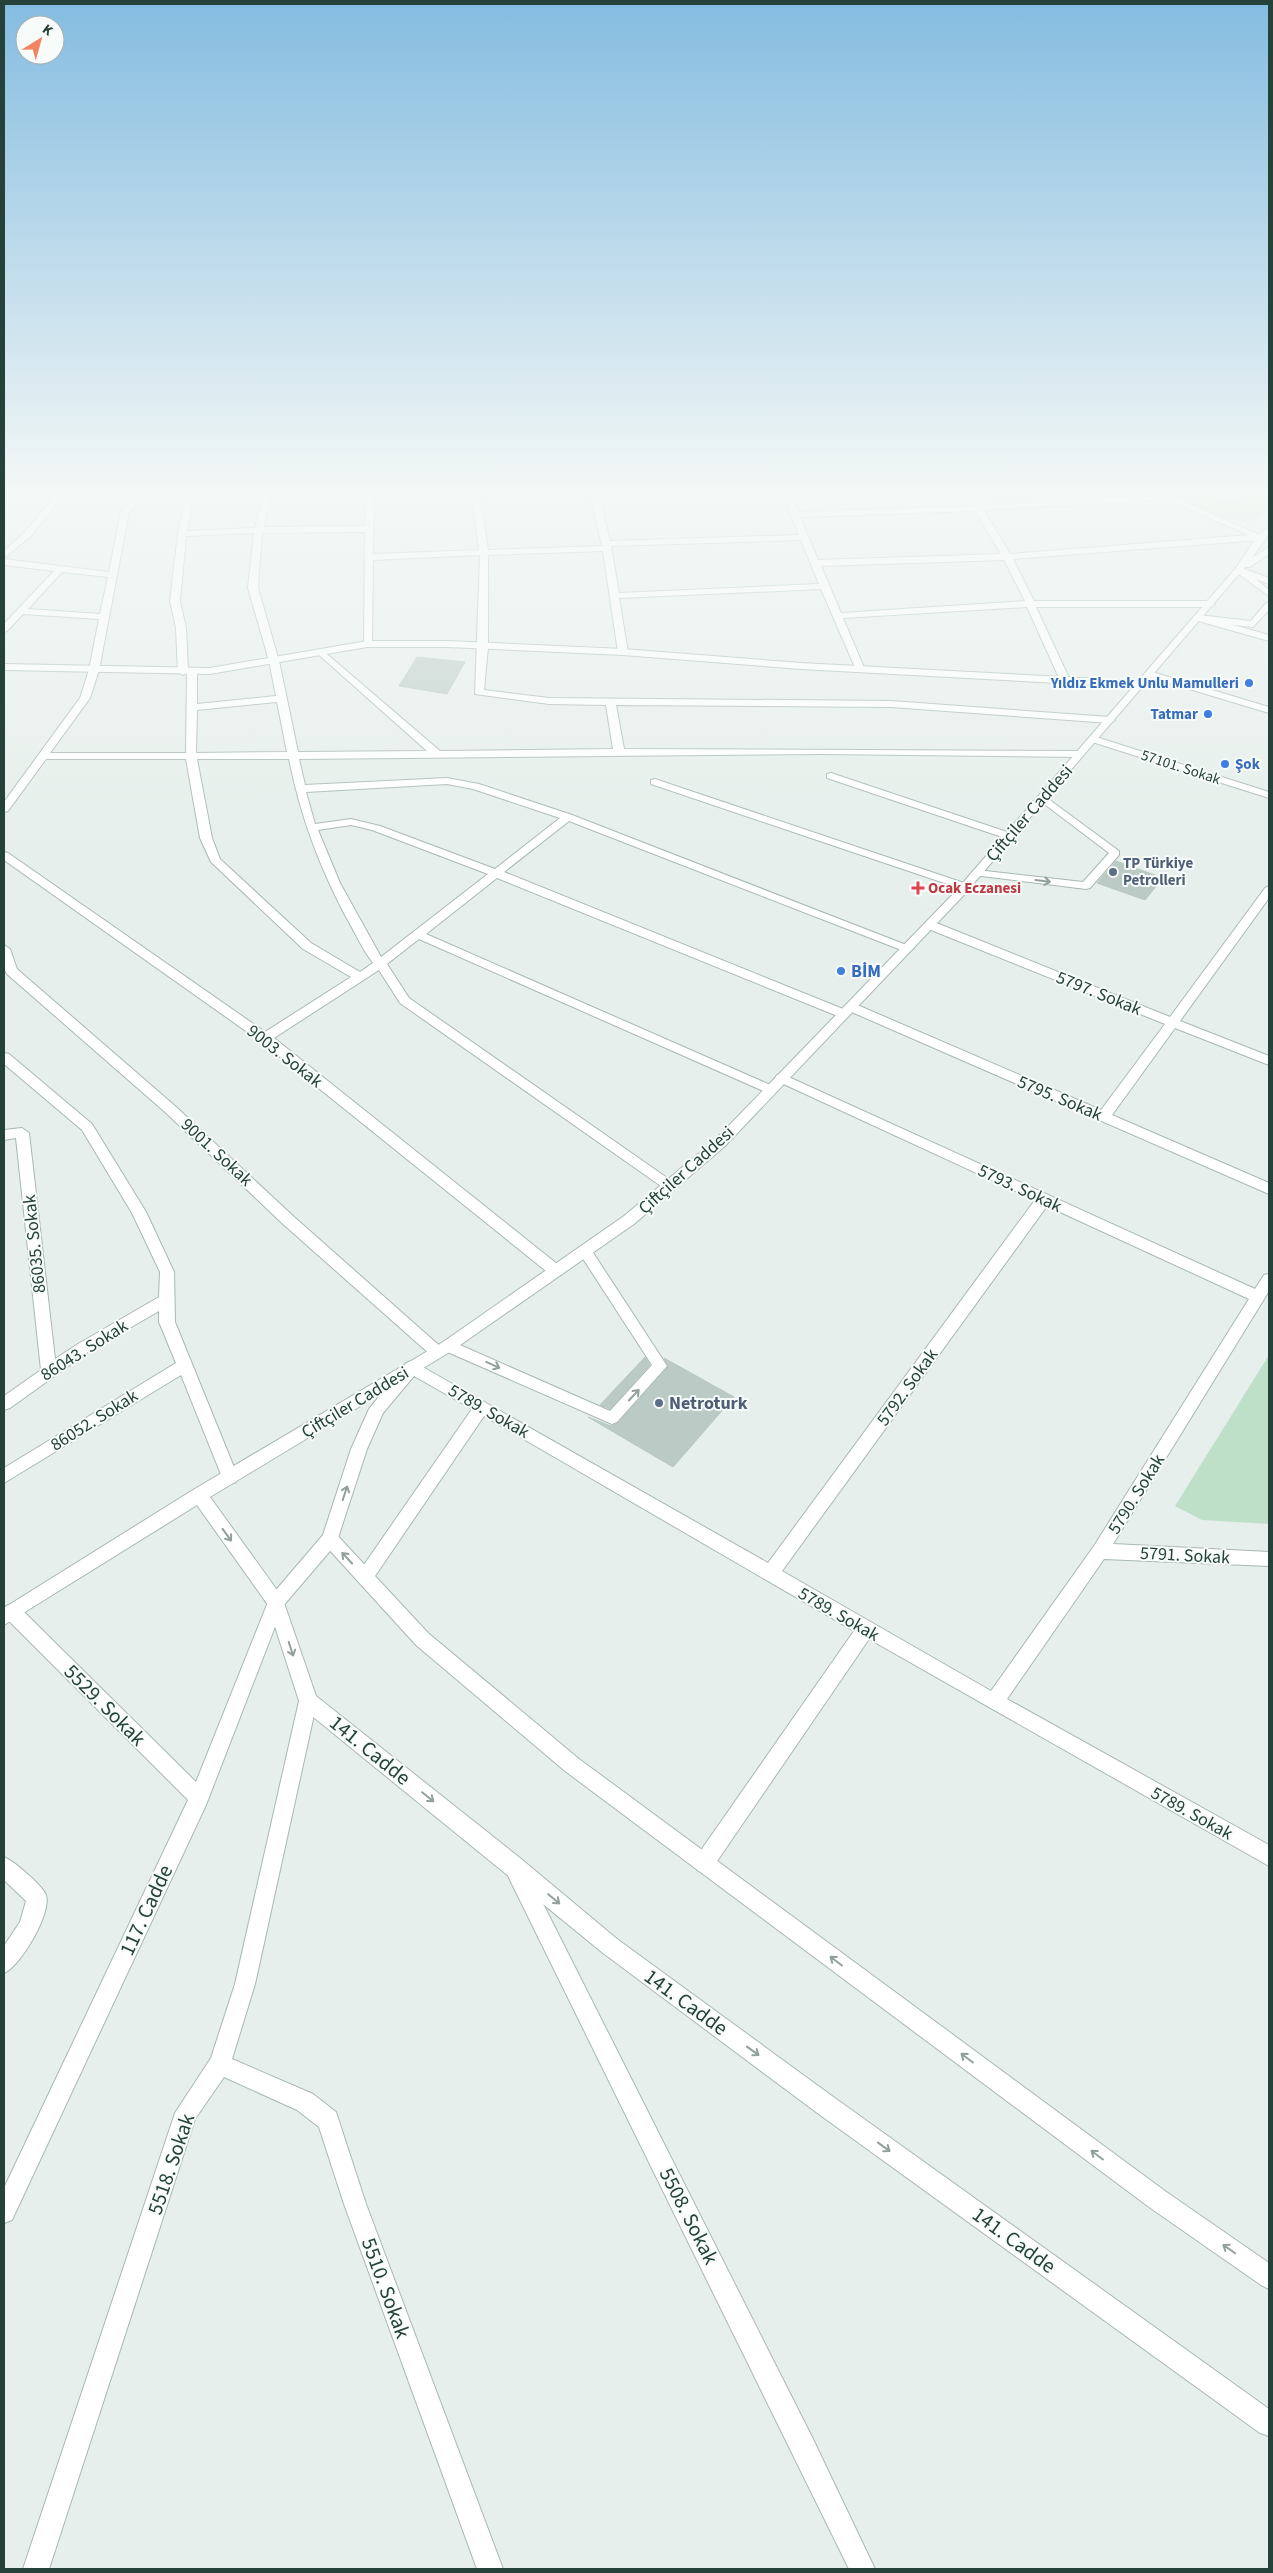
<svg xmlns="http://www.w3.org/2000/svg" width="1273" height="2573" font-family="'Source Sans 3',sans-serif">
<rect width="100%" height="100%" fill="#e6efeb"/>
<path fill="#bfe0c8" d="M1155 489H1199L1229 501 1269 489V506C1265 510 1260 517 1255 519 1233 528 1175 499 1155 489Z
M1269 1355V1524L1202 1520 1175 1506Z"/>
<path fill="#bbcac4" stroke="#b8c9c2" d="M417 657 465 662 447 694 399 686Z
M1116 861 1163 878 1145 900 1097 883Z
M645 1357 650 1365 610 1409 600 1405Z
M664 1358 734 1397 673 1467 588 1417 611 1426 618 1423 668 1367Z"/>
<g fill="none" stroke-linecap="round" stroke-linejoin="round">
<g stroke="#a8b8b2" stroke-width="2">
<path id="service" d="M1236 568H1242L1269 590V596L1236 572Z
M1266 603H1269V610L1253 627 1198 621 1194 618 1198 615 1251 621Z
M1043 795 1119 851V855L1090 888 1086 889 973 875 972 873 977 870 1083 882 1109 853 1039 800V796Z
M585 1246 590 1248 667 1366 617 1422 612 1424 443 1350 441 1346 443 1342H453L610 1411 652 1365 578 1251Z"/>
</g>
<g stroke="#a8b8b2" stroke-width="2">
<path id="minor" d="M60 489H68L31 536 4 558V551L25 532Z
M140 489H149L129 512 99 670 90 698 50 753H186L187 673 183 675 178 672 176 628 170 601 178 534 187 489H195L187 531 255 528 265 489H273L264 527 365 526 366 489H374L373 554 479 550 471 489H479L488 550 602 546 589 489H597L599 495 722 489H772L768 491 600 500 610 541 799 535 780 489H788L798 512 972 506 960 489H968L980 505 1157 496 1153 493 1157 490 1265 537 1261 540 1013 559 1034 601H1210L1215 604 1210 607H1036L1070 680 1065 683 1060 680 1027 607 843 618 865 670 857 672 821 589 619 598 628 652 623 655 618 652 603 551 488 555V647L484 690 549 698 891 701 1110 717 1115 720 1110 723 891 707 616 705 624 749 1080 751 1085 754 1080 757 821 754 299 759 305 785 447 778 479 784 572 815 914 948 908 952 904 951 569 821 504 872 848 1011 850 1014 848 1017H840L497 878 426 934 775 1087 777 1090 770 1094 419 939 387 964 409 998 673 1182 675 1186 668 1191 400 1003 379 970 274 1038 561 1267 563 1271 561 1275H551L260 1041 4 860V852L8 853 265 1032 351 977 303 949 211 862 200 838 186 759H46L8 811 4 812V802L80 698 89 670 99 619 23 614 7 631 4 632V624L54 571 4 565V559L109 572 121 512ZM1167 500 1249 535 1010 554 984 510ZM975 511 1001 554 818 560 800 517ZM365 532 364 646 372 644 373 560 480 555 475 694 549 704 606 705 613 749 440 751 321 649 318 650V654L427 751 298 752 279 661 258 588 262 533ZM254 533 248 588 269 661 276 696 197 704V672L192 669 188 671 186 628 180 601 186 536ZM801 540 819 584 619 593 611 546ZM1004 560 1025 601 841 613 821 566ZM62 572 108 577 100 614 28 609ZM277 702 287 752 196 753 197 710ZM197 759H289C300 815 319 866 346 917 355 932 362 949 373 963L360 972 311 943 220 859 212 838ZM447 784 473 789 560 818 495 869 380 826 351 819 315 824 306 792ZM351 825 372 830 488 874 381 957 340 883 318 830Z
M1239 567 1269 578V584L1236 572V568Z
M1198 615 1269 635V641L1195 620 1193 618Z
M1146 672H1152L1269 707V713L1146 676Z
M1093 736 1269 792V798L1089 741 1088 739Z
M831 773 1013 834 1015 836 1013 838H1005L827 778V774Z
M655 779 970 885 972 887 970 889H962L651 784V780Z
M1269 886V898L1180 1021 1269 1056V1065L1175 1028 1112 1115 1269 1183V1194L847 1010 845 1007 851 1003 855 1004 1101 1110 1165 1024 926 928V922H934L1170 1017 1265 888Z
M4 945 10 949 17 969 175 1106 293 1216 442 1348 445 1352 442 1356H432L283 1224 165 1112 7 974 4 968Z
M4 1053 9 1054 92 1124 146 1212 174 1272 175 1322 238 1477 236 1482 230 1484 224 1482 181 1375 4 1483V1468L176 1363 159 1322V1311L88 1352 10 1408 4 1410V1396L41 1370 16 1138 4 1140V1130L22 1128 29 1133 55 1359 78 1344 159 1297 160 1272 132 1213 82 1130 4 1064Z
M782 1074 1255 1289 1264 1275 1269 1274V1291L1113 1544 1269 1552V1566L1104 1559 1007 1699 1269 1845V1866L869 1639 711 1870 704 1873 697 1870 694 1863 697 1856 854 1631 484 1416 371 1582 365 1585 359 1582 356 1577 359 1572 472 1409 414 1376 383 1413 367 1449 336 1544 283 1606 206 1805 12 2220 4 2223V2188L188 1800 6 1618 4 1611 6 1606 12 1604 18 1606 196 1782 270 1597 323 1535 351 1449 369 1409 406 1363 412 1361 768 1563 1035 1200 777 1081 775 1078 777 1075ZM1047 1206 1249 1299 1094 1546 991 1691 782 1571Z
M308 1693 315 1695 317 1701 255 1984 232 2059 313 2094 336 2112 366 2204 503 2569H477L344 2204 319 2127 297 2110 224 2077 195 2119 49 2569H23L175 2113 211 2058 235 1984 299 1701 301 1695Z
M4 1857C14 1861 43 1886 46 1895 52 1913 20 1967 4 1973V1946L20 1922 26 1901 4 1880Z
M517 1863 524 1866 813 2439 875 2569H849L510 1880 507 1873 510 1866Z"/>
</g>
<g stroke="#a8b8b2" stroke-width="2">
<path id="tertiary" d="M1269 527V534L1252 558 1269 547V554L1250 567H1245L962 897 725 1146 634 1224 453 1350 210 1497 282 1597 316 1696 520 1858 617 1939 832 2096 1269 2409V2436L1260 2433 816 2112 603 1953 301 1707 268 1605 197 1505 4 1625V1608L193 1490 443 1342 624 1216 715 1140 954 893 1133 687 801 669 623 655 447 647H367L210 674 4 670V664L210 668 367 641H447L623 649 801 663 1138 681 1236 568 1258 535Z
M330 1532 336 1534 428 1633 579 1759 1165 2191 1269 2263V2289L1261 2285 1149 2207 565 1771 416 1645 324 1544 321 1539 324 1534Z"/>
</g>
<use href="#service" fill="#fff" fill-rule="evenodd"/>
<use href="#minor" fill="#fff" fill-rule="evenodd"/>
<use href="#tertiary" fill="#fff" fill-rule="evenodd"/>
</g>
<defs><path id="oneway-shaft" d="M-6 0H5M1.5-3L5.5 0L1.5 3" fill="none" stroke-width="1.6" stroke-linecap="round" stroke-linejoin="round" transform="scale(1.25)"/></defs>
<g stroke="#92a09c">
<use href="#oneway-shaft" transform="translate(1043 881) rotate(7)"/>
<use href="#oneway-shaft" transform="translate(493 1365) rotate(24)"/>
<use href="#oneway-shaft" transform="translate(634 1395) rotate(-47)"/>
<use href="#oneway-shaft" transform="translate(345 1493) rotate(-72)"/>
<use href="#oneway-shaft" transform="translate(227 1535) rotate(54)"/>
<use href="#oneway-shaft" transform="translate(347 1558) rotate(-133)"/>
<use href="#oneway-shaft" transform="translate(291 1649) rotate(72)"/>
<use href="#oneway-shaft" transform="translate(428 1797) rotate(39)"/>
<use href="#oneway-shaft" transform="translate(554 1899) rotate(40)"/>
<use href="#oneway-shaft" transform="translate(836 1961) rotate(-143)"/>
<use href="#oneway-shaft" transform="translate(753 2051) rotate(36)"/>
<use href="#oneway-shaft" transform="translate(967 2058) rotate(-143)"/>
<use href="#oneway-shaft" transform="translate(884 2147) rotate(36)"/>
<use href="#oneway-shaft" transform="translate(1097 2155) rotate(-143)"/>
<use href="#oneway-shaft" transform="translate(1229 2249) rotate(-145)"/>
</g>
<linearGradient id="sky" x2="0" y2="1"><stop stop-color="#84bce0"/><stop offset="0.58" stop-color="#f4f8f6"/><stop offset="1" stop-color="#f4f8f6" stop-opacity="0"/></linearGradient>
<rect width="1273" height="849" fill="url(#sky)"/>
<g fill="#3f7fe0" stroke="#f7fbf9" stroke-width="2">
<circle cx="1249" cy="683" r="5"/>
<circle cx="1208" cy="714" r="5"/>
<circle cx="1225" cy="764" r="5"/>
<circle cx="841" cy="971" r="5"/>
</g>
<g fill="#5c6f8a" stroke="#f7fbf9" stroke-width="2">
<circle cx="1113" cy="872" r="5"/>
<circle cx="659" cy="1403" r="5"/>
</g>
<path fill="#e0444e" stroke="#f7fbf9" stroke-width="2" d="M915.5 880.5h5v5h5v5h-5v5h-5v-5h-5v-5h5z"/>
<g text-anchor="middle" stroke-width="4" stroke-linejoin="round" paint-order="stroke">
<g font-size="15" font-weight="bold" fill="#366cbe" stroke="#f7fbf9" text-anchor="end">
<text x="1239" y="688">Yıldız Ekmek Unlu Mamulleri</text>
<text x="1198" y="719">Tatmar</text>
<text x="1235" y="769" text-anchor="start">Şok</text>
</g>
<g font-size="15" fill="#24423a" stroke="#f7fbf9">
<text transform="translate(1181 767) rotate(18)" y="5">57101. Sokak</text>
</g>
<g font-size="15" font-weight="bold" fill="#4e5e75" stroke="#f7fbf9" text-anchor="start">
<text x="1123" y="868">TP Türkiye<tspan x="1123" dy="17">Petrolleri</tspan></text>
</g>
<g font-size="15" font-weight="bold" fill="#be3a42" stroke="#f7fbf9" text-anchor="start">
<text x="928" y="893">Ocak Eczanesi</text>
</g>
<g font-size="18" fill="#24423a" stroke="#f7fbf9">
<text transform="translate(1029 813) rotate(-49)" y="6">Çiftçiler Caddesi</text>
<text transform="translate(1099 993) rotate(22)" y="6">5797. Sokak</text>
<text transform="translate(285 1056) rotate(38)" y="6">9003. Sokak</text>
<text transform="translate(1060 1098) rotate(23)" y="6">5795. Sokak</text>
<text transform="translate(217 1152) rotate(43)" y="6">9001. Sokak</text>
<text transform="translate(686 1170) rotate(-42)" y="6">Çiftçiler Caddesi</text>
<text transform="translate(1020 1188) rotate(25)" y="6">5793. Sokak</text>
<text transform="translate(34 1244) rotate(-96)" y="6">86035. Sokak</text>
<text transform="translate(84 1350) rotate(-32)" y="6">86043. Sokak</text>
<text transform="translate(907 1387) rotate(-54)" y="6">5792. Sokak</text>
<text transform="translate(355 1402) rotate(-31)" y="6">Çiftçiler Caddesi</text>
<text transform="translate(489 1411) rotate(30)" y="6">5789. Sokak</text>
<text transform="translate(94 1420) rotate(-32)" y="6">86052. Sokak</text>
<text transform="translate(1136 1494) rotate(-58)" y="6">5790. Sokak</text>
<text transform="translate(1185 1555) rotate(3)" y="6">5791. Sokak</text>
<text transform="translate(839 1614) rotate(30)" y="6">5789. Sokak</text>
<text transform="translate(1192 1813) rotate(29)" y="6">5789. Sokak</text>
</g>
<g font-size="18" font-weight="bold" fill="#366cbe" stroke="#f7fbf9" text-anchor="start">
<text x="851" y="977">BİM</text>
</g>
<g font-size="18" font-weight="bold" fill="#4e5e75" stroke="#f7fbf9" text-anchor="start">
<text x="669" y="1409">Netroturk</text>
</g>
<g font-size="21" fill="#24423a" stroke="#f7fbf9">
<text transform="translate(105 1705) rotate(45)" y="7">5529. Sokak</text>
<text transform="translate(370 1750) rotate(39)" y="7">141. Cadde</text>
<text transform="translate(146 1910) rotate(-65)" y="7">117. Cadde</text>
<text transform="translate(686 2002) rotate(36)" y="7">141. Cadde</text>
<text transform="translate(171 2164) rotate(-71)" y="7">5518. Sokak</text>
<text transform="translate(689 2216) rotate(63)" y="7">5508. Sokak</text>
<text transform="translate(1014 2240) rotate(36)" y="7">141. Cadde</text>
<text transform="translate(386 2288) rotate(70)" y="7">5510. Sokak</text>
</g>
</g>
<rect width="1273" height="2573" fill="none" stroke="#24423a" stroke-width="10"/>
<g transform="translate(40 40) rotate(37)"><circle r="24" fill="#f7fbf9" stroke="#a3b1ad"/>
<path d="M0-4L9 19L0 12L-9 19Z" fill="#f4845f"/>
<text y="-8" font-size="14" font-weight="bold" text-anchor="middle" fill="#24423a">K</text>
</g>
</svg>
